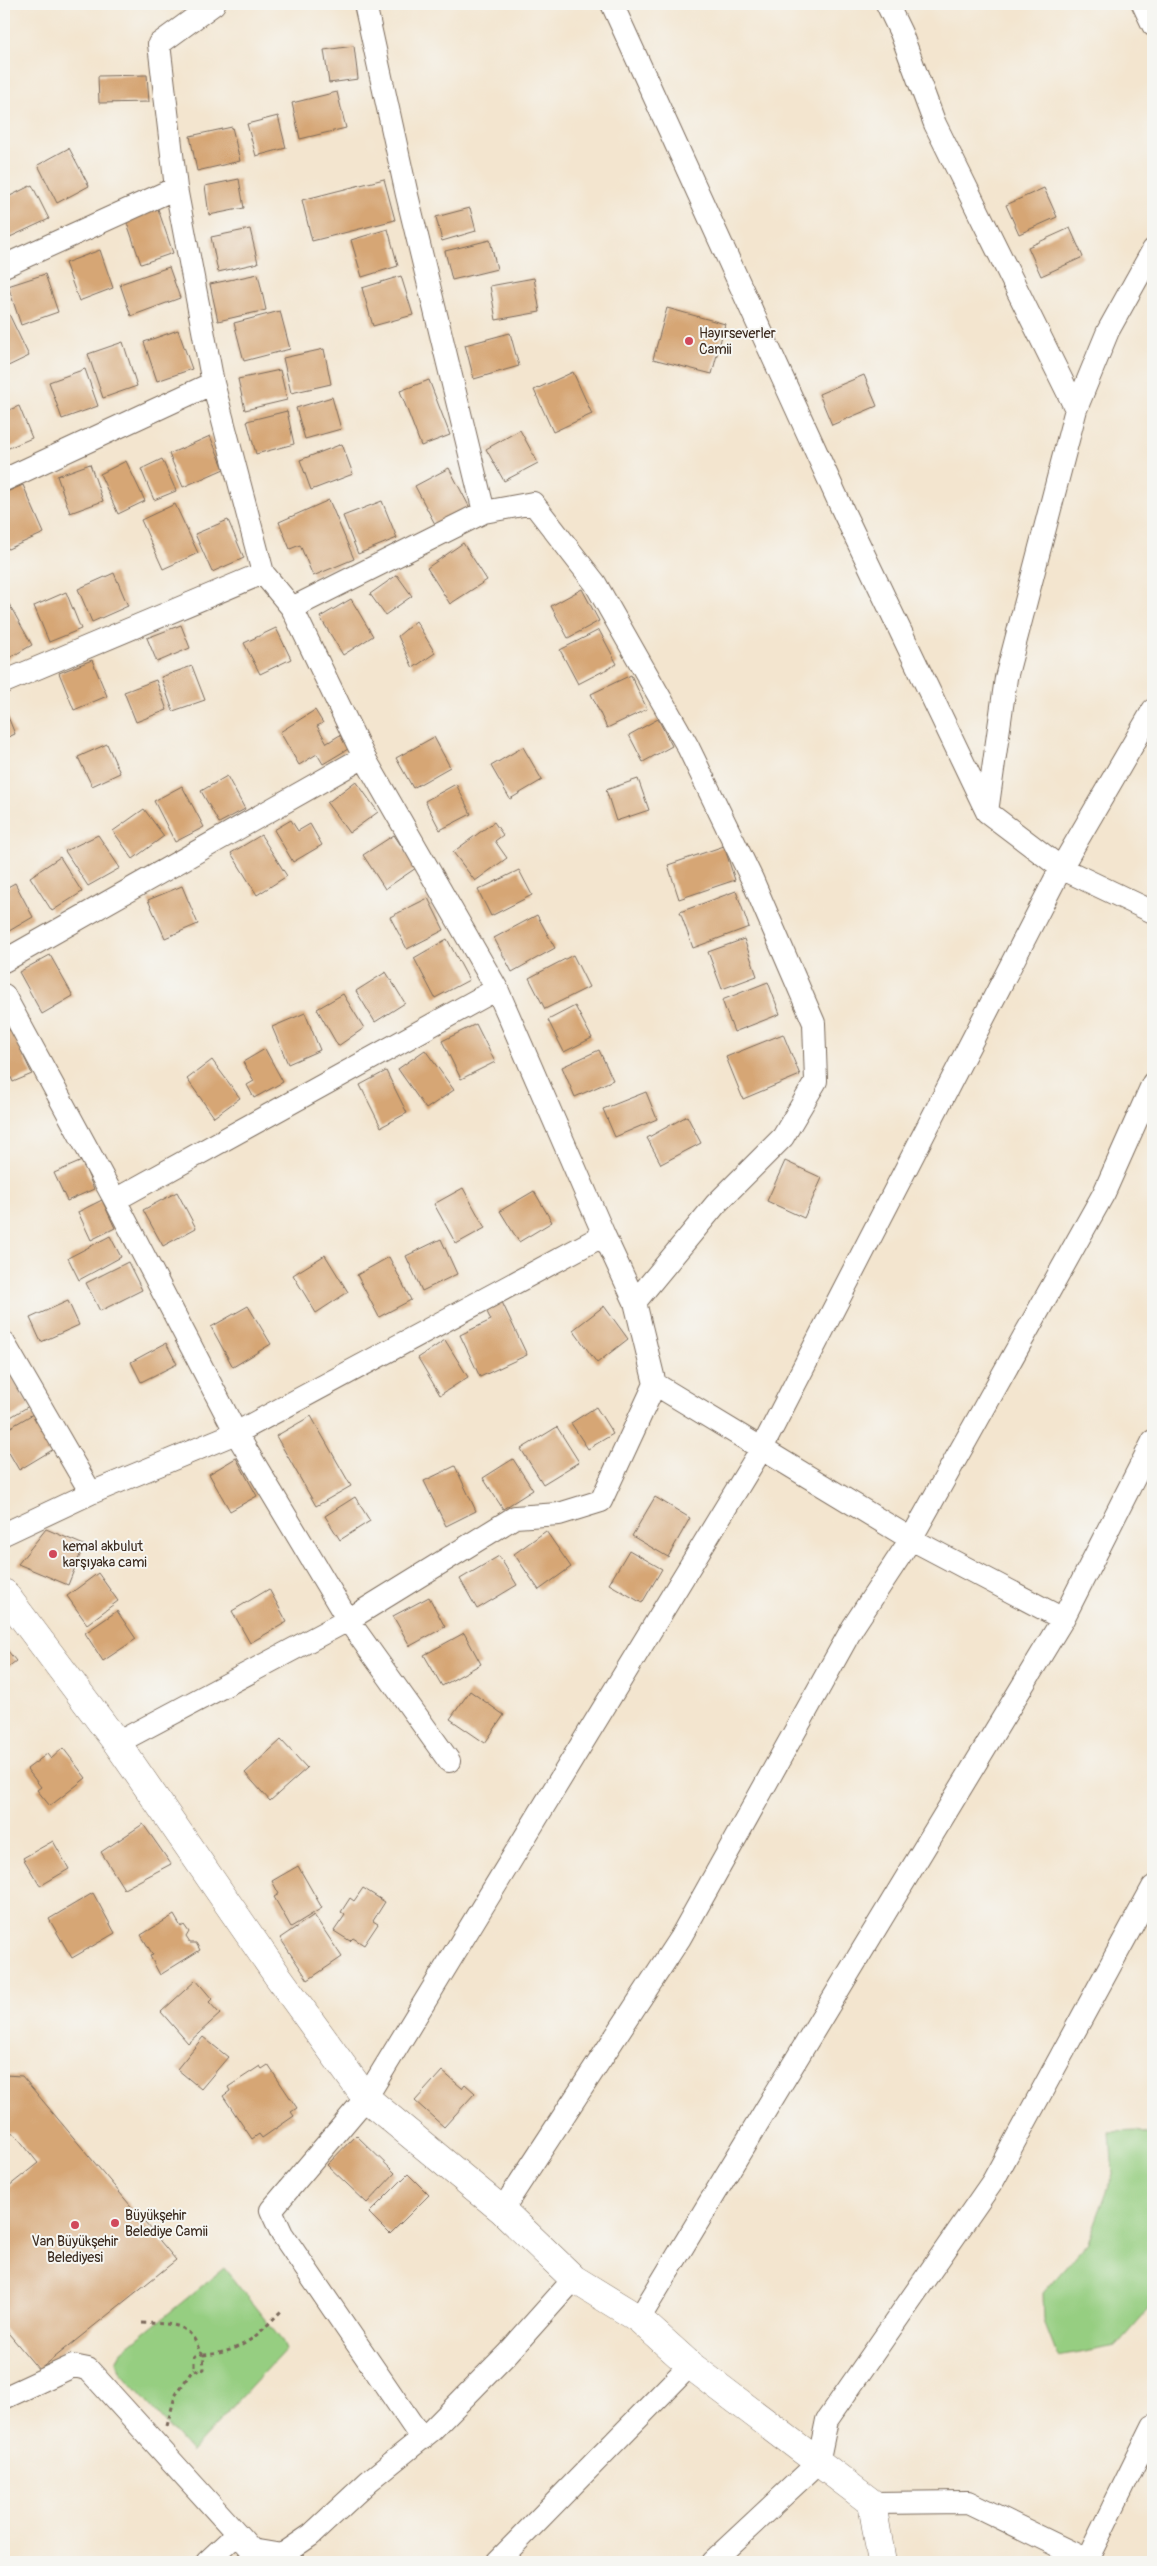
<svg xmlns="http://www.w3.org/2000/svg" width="1157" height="2566" font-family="Pangolin,sans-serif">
<rect width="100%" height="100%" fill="#f6f6f2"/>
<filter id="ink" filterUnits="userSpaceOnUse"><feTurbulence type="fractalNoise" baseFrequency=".02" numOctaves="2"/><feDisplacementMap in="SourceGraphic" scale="10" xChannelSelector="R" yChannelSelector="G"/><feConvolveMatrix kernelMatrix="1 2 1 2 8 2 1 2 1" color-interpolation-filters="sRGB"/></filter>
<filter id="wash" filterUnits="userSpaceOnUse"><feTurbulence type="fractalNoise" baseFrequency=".0096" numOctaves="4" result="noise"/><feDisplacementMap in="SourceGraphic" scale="20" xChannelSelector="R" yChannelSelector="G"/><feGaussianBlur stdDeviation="1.12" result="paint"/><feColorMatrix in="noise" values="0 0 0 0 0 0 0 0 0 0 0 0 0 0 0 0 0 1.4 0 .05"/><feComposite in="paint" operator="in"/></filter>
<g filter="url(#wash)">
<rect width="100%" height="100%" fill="#f3e5cf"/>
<path fill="#96ce81" stroke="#687c50" d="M1138 2131 1153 2136V2304L1116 2346 1058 2357 1044 2321 1043 2293 1088 2242 1113 2175 1110 2132Z
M224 2268 283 2342 286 2349 191 2452 119 2371 116 2361 121 2352Z"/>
<g id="blocks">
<path fill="#d6a675" d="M354 46 358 79 329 83 324 50Z
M147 75 149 102 99 103 98 76Z
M337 92 346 128 300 139 292 103Z
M278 116 286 148 256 156 247 124Z
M232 127 240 161 197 171 190 136Z
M69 148 89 186 57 203 38 165Z
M239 179 244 208 209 215 205 186Z
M384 179 395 220 312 241 302 200Z
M32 185 49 219 10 237 4 223V199Z
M1044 188 1057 217 1019 234 1006 205Z
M470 208 476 231 442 241 436 217Z
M158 209 173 253 141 264 126 220Z
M1070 228 1083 257 1041 276 1028 247Z
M250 229 258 263 218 272 211 237Z
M388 229 398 266 362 277 351 240Z
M490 240 497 269 452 280 445 251Z
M100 250 113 288 79 301 65 263Z
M169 267 180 298 131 316 120 284Z
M45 274 58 312 21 325 8 286Z
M258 274 266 310 218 321 210 284Z
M401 276 413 315 373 326 362 288Z
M534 278 540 312 496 320 490 286Z
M667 308 725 324 712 374 653 359Z
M280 311 290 349 244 361 234 323Z
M9 314 29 356 4 368V316Z
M178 330 192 369 157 381 144 342Z
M510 333 519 366 474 379 465 345Z
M123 342 137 386 103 398 88 354Z
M324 349 331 384 291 393 283 358Z
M85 369 98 406 62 419 49 382Z
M280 370 287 400 245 410 238 379Z
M573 372 592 414 553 432 534 390Z
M864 375 877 406 832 425 819 394Z
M429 380 450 435 421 446 400 391Z
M332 397 341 429 305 439 296 408Z
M19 406 32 438 4 450V412Z
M287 411 294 444 256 454 247 421Z
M520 430 538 463 504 481 486 449Z
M210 436 224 469 183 487 169 454Z
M342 444 353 474 311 490 300 460Z
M162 459 176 491 154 500 141 469Z
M126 461 145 501 118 514 100 474Z
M90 464 103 501 70 513 57 476Z
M449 468 470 508 436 526 415 486Z
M23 485 44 533 8 549 4 541V493Z
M329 500 354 559 313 576 300 545 290 549 279 522Z
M382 501 397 538 358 554 343 516Z
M175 504 198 553 163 569 141 520Z
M228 520 244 558 212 572 195 534Z
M463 543 487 580 450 604 427 568Z
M114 573 128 606 92 622 78 589Z
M397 575 412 596 385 615 370 594Z
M582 589 599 621 568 638 551 606Z
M66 592 81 629 49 642 34 606Z
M351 599 373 636 343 655 320 617Z
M9 604 32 645 4 661V607Z
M416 621 435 653 413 668 398 636Z
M181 625 190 648 157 662 147 638Z
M276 628 291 659 260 674 244 643Z
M599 630 617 664 578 684 560 650Z
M92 660 107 696 74 710 59 673Z
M192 666 205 700 173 711 161 677Z
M631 675 647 709 607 728 591 694Z
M156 680 167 710 136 722 124 692Z
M4 707 15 734 4 739Z
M315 710 323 723 317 726 327 743 340 735 348 749 323 764 317 754 299 765 280 732Z
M658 719 672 746 643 762 629 735Z
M434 737 450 767 413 788 396 758Z
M107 744 120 773 92 786 78 757Z
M523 747 542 780 510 799 491 766Z
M227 776 245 809 219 823 201 791Z
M638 779 649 810 616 821 606 790Z
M356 781 378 812 349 833 327 803Z
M456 784 471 814 440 830 425 801Z
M182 786 204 827 175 842 154 801Z
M144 809 164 836 133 859 113 831Z
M291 820 298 831 310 824 322 845 293 862 274 830Z
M494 822 503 835 495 841 507 858 475 881 453 852Z
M98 835 120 868 88 886 65 851Z
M261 835 287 876 257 895 231 853Z
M394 835 416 868 385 889 363 855Z
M724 846 735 880 679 899 668 865Z
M60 857 82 892 52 911 30 877Z
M519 870 532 895 491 916 478 890Z
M15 883 33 917 4 934V889Z
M182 886 198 924 165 938 148 900Z
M736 891 749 927 693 948 680 912Z
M428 898 444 930 407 949 390 917Z
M537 915 555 948 512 972 494 938Z
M447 939 469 980 435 998 414 958Z
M744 939 757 976 722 989 708 952Z
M50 955 73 996 42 1014 19 972Z
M573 955 589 987 545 1009 529 978Z
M386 972 405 1003 375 1022 356 991Z
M768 982 780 1014 734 1032 722 1000Z
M343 994 364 1028 338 1046 317 1009Z
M575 1006 592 1038 564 1052 548 1020Z
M305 1013 320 1050 288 1064 272 1027Z
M476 1024 495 1062 461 1079 442 1041Z
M11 1029 32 1074 13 1082 4 1062V1033Z
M783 1034 800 1075 743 1099 726 1057Z
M265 1049 283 1082 254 1098 247 1085 254 1081 243 1062Z
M425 1050 454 1090 426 1109 398 1069Z
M599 1050 613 1080 575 1097 562 1067Z
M212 1060 240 1098 214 1117 187 1079Z
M386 1071 407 1113 381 1127 360 1085Z
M646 1092 657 1119 615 1137 603 1109Z
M687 1116 701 1143 661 1164 647 1138Z
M82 1161 94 1189 67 1201 54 1173Z
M785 1161 822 1178 804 1218 767 1201Z
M463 1188 485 1228 456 1244 434 1204Z
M534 1191 552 1222 519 1242 500 1211Z
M177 1192 196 1228 163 1246 143 1210Z
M102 1200 115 1228 91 1240 78 1212Z
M110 1236 121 1257 79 1280 68 1258Z
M441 1239 457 1274 422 1291 406 1256Z
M325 1255 348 1292 316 1313 293 1275Z
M389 1257 411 1300 379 1317 357 1275Z
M128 1262 142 1290 100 1311 86 1283Z
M68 1301 79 1325 41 1342 30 1318Z
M502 1302 527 1355 480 1377 460 1335 491 1320 486 1310Z
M248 1306 271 1344 233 1367 211 1327Z
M604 1306 628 1339 597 1363 573 1330Z
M445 1340 468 1377 440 1395 418 1358Z
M166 1343 177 1364 141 1382 131 1362Z
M5 1365 29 1406 4 1421V1366Z
M596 1407 613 1434 588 1449 571 1423Z
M33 1414 54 1449 19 1470 4 1444V1431Z
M311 1416 351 1486 316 1506 276 1436Z
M557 1427 579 1462 543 1484 521 1449Z
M236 1458 257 1496 230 1511 209 1474Z
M513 1459 533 1490 503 1509 483 1478Z
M455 1466 476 1511 446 1526 424 1481Z
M355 1497 370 1521 340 1540 325 1516Z
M655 1497 690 1518 668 1557 632 1536Z
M46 1529 84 1545 68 1585 18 1564Z
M546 1531 571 1567 539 1590 514 1554Z
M629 1550 662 1569 642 1603 609 1584Z
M499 1556 517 1585 477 1609 460 1579Z
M98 1573 118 1601 87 1624 67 1596Z
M269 1589 287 1622 250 1643 232 1611Z
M429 1597 445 1627 410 1646 393 1616Z
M117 1611 136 1639 103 1661 85 1633Z
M464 1633 481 1664 442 1686 424 1655Z
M4 1646 16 1661 4 1670Z
M470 1691 504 1715 485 1743 450 1719Z
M281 1740 307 1768 270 1801 245 1773Z
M63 1748 86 1778 50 1806 37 1790 41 1787 27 1769 47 1754 51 1759Z
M143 1824 171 1864 124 1889 101 1852Z
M53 1841 69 1869 40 1886 23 1858Z
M298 1866 322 1908 291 1927 274 1897 279 1894 272 1881Z
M363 1888 385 1902 373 1921 378 1924 364 1945 353 1938 350 1941 334 1931 345 1915 341 1912 350 1898 354 1901Z
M93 1893 115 1933 72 1958 49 1919Z
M174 1915 181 1927 184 1925 189 1932 186 1937 190 1943H196L200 1950 160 1975 150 1956 153 1955 141 1935Z
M314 1915 342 1957 308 1980 280 1938Z
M196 1980 212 1999 209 2002 220 2014 188 2043 161 2012Z
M203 2037 228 2057 201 2089 177 2069Z
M268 2065 297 2108 291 2112 294 2116 262 2138 259 2134 252 2139 223 2096 230 2091 228 2087 260 2066 262 2069Z
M442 2071 462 2088 465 2084 475 2093 444 2127 415 2101Z
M4 2075 22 2076 176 2260 39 2370 4 2328V2190L38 2163 14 2133 4 2132Z
M356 2135 395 2173 367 2203 327 2165Z
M408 2174 429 2195 390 2234 369 2213Z"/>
</g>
</g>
<g filter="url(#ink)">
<use href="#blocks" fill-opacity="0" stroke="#7b6b5c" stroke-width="1"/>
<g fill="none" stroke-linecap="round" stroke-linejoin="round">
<g stroke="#7b6b5c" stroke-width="24">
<path id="street" d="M214 4 159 44 176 188 213 383 263 573 292 608 364 757 497 989 604 1235
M365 4 407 195 484 512
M612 4 844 513 987 812 1061 868 1153 912
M887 4 901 33 935 124 1076 409
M1143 4 1153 25
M4 266 176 188
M4 480 213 383
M292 608 484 512 533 503 595 583 688 747 752 879 814 1023 816 1081 783 1137 716 1204 635 1302
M4 682 263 573
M987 812 1006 678 1076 409 1108 331 1153 250
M4 961 364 757
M4 995 115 1200 236 1433 348 1620 449 1761
M115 1200 497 989
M4 1343 91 1493 236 1433 604 1235 635 1302 655 1384
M4 1534 91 1493
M117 1743 348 1620 515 1517 559 1514 601 1501 655 1384 911 1539 1063 1619
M502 2210 680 1938 853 1627 911 1539 1104 1193 1153 1083
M639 2319 1063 1619 1153 1441
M4 2398 73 2366 88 2369 252 2550 282 2555 311 2535 369 2481 431 2431 507 2354 574 2279
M422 2439 282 2234 271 2210 366 2098 762 1448 1061 868 1153 710
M872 2503 968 2502 1091 2562
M1087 2560 1153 2426
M207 2562 237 2534
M497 2562 690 2365
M712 2562 818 2463 827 2420 993 2181 1153 1887"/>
</g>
<g stroke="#7b6b5c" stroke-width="29">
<path id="secondary" d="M4 1593 117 1743 277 1975 366 2098 502 2210 574 2279 639 2319 690 2365 872 2503 882 2562"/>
</g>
<path stroke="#7b6b5c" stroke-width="3" stroke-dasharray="4 4" stroke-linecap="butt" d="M142 2323C170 2324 191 2321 200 2353
M200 2353 203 2355 204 2369 199 2372 194 2368V2356Z
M203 2355C243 2352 256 2337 282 2310
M167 2426 175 2396 194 2368"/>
<use href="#street" stroke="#fff" stroke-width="22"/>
<use href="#secondary" stroke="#fff" stroke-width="28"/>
</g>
</g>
<g fill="#d1495b" stroke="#f6f6f2" stroke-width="2">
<circle cx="689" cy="341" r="5"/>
<circle cx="53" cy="1554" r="5"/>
<circle cx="115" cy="2223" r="5"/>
<circle cx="75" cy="2225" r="5"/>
</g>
<g text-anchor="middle" stroke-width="4" stroke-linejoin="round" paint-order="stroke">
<g font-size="14" fill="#3b2a1e" stroke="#f6f6f2" text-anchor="start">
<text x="699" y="338">Hayırseverler<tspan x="699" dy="16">Camii</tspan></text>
<text x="63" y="1551">kemal akbulut<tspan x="63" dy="16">karşıyaka cami</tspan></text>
<text x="125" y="2220">Büyükşehir<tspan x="125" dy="16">Belediye Camii</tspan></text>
<text x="75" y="2246" text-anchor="middle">Van Büyükşehir<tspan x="75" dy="16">Belediyesi</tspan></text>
</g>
</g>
<rect width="1157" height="2566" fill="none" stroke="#f6f6f2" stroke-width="20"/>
</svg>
